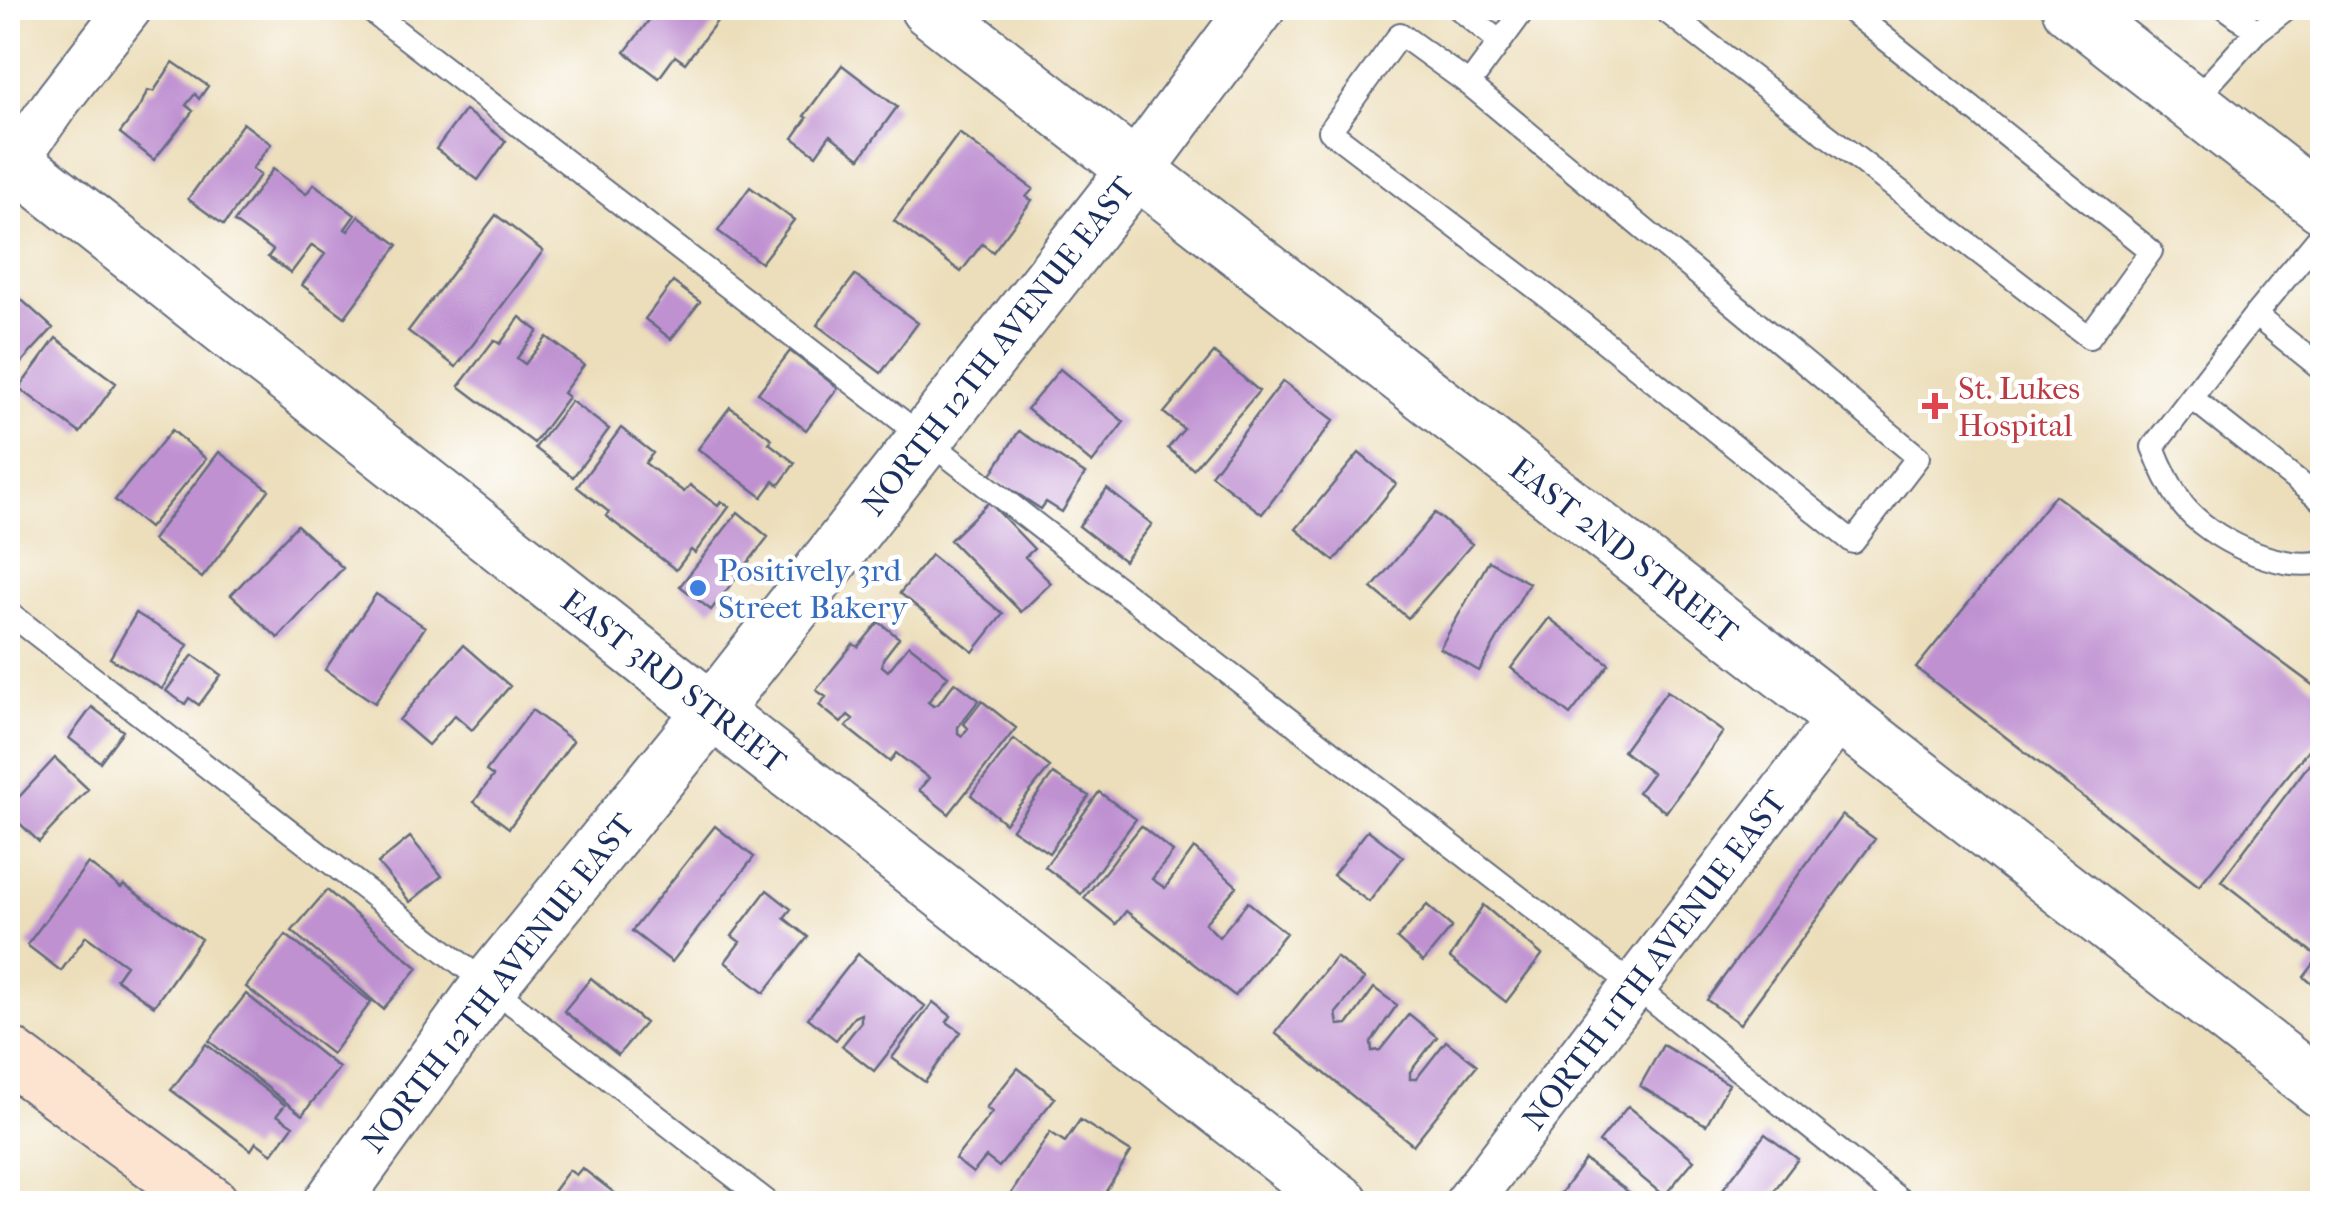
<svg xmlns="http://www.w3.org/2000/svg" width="2330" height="1211" font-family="'IM FELL French Canon',serif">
<rect width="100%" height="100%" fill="#fff"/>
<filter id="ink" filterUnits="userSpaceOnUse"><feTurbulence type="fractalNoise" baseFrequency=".01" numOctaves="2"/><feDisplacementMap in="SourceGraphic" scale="20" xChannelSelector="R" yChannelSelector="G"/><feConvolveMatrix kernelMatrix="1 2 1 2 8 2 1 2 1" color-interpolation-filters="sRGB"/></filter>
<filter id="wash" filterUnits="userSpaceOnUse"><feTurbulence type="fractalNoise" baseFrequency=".0048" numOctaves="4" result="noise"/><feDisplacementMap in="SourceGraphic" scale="40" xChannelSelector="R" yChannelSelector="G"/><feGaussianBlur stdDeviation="2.25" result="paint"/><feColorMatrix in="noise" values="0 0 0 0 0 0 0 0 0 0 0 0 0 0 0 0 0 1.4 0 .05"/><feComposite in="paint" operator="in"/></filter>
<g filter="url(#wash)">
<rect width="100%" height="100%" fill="#ecdeba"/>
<g id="blocks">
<path fill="#bf91d1" d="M658 8H727L685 63 675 56 659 78 625 52Z
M173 62 208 86 199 99 195 94 186 105 193 111 154 160 120 133 141 105 147 91H154Z
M842 65 897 107 860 158 830 135 816 155 793 138 807 118 804 116Z
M465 110 506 141 478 180 436 149Z
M243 123 271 144 252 169 260 175 224 225 188 199Z
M959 133 1033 189 1026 197 1032 200 993 252 982 244 961 272 894 221Z
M273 169 306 194 314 184 355 215 345 229 348 231 359 216 398 245 345 317 302 285 325 254 312 245 291 273 268 257 273 250 234 222Z
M750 187 794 220 761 263 718 231Z
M496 215 543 251 456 367 408 331Z
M855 275 918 323 881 373 817 325Z
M673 282 700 302 671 339 645 319Z
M14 293 53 328 8 377V300Z
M520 317 538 331 517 358 525 364 547 337 584 365 563 393 568 397 534 443 459 386 494 340 500 344Z
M56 338 116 383 80 433 19 388Z
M790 351 838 388 806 430 758 393Z
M1214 353 1259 391 1193 469 1168 448 1184 429 1164 413Z
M1060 369 1124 422 1092 463 1027 409Z
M1283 381 1334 420 1262 514 1211 475Z
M571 401 609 429 573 477 535 448Z
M730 407 772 439 769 443 795 463 779 485 774 481 762 497 698 449Z
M621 428 653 453 645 463 684 492 690 485 718 506 721 501 729 507 695 553 691 550 676 570 606 516 609 512 577 487Z
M172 430 206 459 149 528 115 500Z
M1019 431 1085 474 1062 512 1046 502 1041 509 990 476Z
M219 452 269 490 202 578 152 540Z
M1359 453 1396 484 1334 561 1296 529Z
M1107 489 1152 524 1124 561 1079 526Z
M2055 495 2322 692V733L2199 886 1916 668Z
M989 502 1034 549 1025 557 1051 583 1021 612 950 540Z
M738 512 768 537 711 610 680 586Z
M1435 513 1472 544 1408 618 1372 588Z
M297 525 343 568 278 638 231 595Z
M931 555 1003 614 973 652 900 593Z
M1489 561 1529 583 1479 671 1440 648Z
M376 594 425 627 375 703 325 670Z
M136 613 188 645 162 689 110 658Z
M1549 618 1609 664 1570 715 1511 668Z
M879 622 899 638 883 659 882 666 888 671 909 645 948 676 928 702 933 706 939 703 955 682 979 700 958 727V733L962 736 968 728 964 724 982 701 1016 728 949 814 919 790 929 778 896 753 890 762 846 727 853 719 848 715 841 723 819 705 826 697 816 690 853 644 858 647Z
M463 645 510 686 472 730 455 715 428 745 399 720Z
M193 655 221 675 199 705 189 698 185 704 166 691Z
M1667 691 1723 732 1666 812 1638 792 1652 773 1623 751Z
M92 707 123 731 100 762 69 738Z
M532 710 573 741 509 828 474 802 493 776 486 771Z
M1014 739 1050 767 1005 823 971 795Z
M2322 747V992L2304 977 2319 957 2221 881Z
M55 758 88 789 39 842 8 812V809Z
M1053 774 1089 796 1049 853 1012 829Z
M1099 792 1136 819 1081 894 1045 867Z
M1842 815 1875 839 1740 1024 1707 1000Z
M715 826 754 857 672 962 632 931Z
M1141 826 1173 852 1152 879 1165 888 1194 848 1237 886 1205 923 1219 937 1248 902 1286 933 1235 996 1126 911 1116 924 1084 898Z
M1368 830 1403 857 1369 902 1333 875Z
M410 837 442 876 410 902 378 863Z
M88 863 121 888 124 885 201 939 154 1006 116 979 126 965 86 936 61 971 27 945Z
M327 890 418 968 383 1009 292 931Z
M767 890 791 909 784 918 808 937 764 993 725 962 740 942 732 936Z
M1427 905 1452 927 1423 962 1397 939Z
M1483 905 1542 955 1506 1002 1450 958Z
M286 935 371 1002 332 1054 246 987Z
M858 954 925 1006 874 1071 842 1046 861 1022V1014L854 1017 836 1040 808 1018Z
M1336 957 1364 979 1336 1013 1338 1025 1348 1024 1374 988 1397 1005 1371 1042 1372 1051 1380 1050 1409 1014 1437 1037 1410 1072V1079H1416L1446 1041 1477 1065 1413 1145 1275 1033Z
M591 978 645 1023 618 1055 564 1011Z
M246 994 339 1068 302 1115 209 1041Z
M933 1002 951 1016 947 1022 961 1032 925 1082 892 1058Z
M206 1044 285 1105 277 1115 293 1126 272 1154 256 1142 251 1150 171 1090Z
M1663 1045 1729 1084 1706 1125 1640 1086Z
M1018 1068 1055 1098 999 1167 986 1157 973 1173 955 1159 992 1112 986 1108Z
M1628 1106 1694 1160 1664 1196 1599 1142Z
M1080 1120 1131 1152 1098 1204H1026L1011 1194 1050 1132 1065 1142Z
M1765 1134 1798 1159 1764 1204H1742L1723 1189Z
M1585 1160 1645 1204H1553Z
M582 1168 629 1204H544L569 1170 576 1175Z"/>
</g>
</g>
<g filter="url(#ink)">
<use href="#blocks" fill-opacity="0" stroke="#646c7e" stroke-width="2.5"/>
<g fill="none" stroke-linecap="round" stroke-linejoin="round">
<g stroke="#646c7e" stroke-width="26">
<path id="service" d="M367 8 1634 986 1905 1204
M1458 8 1500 42 1525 8
M1662 8 2089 337 2151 251 1847 8
M2226 8 2257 31
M1469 84 1400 34 1330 131 1569 313 1853 542 1918 457 1469 84 1500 42
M2192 103 2256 32 2287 8
M2322 234 2255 315 2153 447C2161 468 2170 486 2182 504 2209 539 2279 572 2322 562
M2255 315 2322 369
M2192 398 2322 501
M8 612 770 1204"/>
</g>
<g stroke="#646c7e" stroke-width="49">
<path id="minor" d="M8 171 58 100 129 8
M1467 1204 1840 717"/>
</g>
<g stroke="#646c7e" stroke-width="59">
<path id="tertiary" d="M928 8 2322 1090
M2070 8 2322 205
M8 156 670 678 1342 1204
M331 1204 490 984 712 711 1136 170 1257 8"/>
</g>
<g stroke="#646c7e" stroke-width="59">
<path id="secondary" d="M8 1054 211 1204"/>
</g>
<use href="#service" stroke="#fff" stroke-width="22"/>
<use href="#minor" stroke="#fff" stroke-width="45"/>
<use href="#tertiary" stroke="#fff" stroke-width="55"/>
<use href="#secondary" stroke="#fde4d0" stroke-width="55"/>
</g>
</g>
<path fill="#e0444e" stroke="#fff" stroke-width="4" d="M1930 391h10v10h10v10h-10v10h-10v-10h-10v-10h10z"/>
<circle fill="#3f7fe0" stroke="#fff" stroke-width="4" cx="698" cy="588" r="10"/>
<g text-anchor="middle" stroke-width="9" stroke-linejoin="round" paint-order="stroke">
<g font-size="32" fill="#1b2f5e" stroke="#fff">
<text transform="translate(998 346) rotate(-52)" y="11">NORTH 12TH AVENUE EAST</text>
<text transform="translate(1624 550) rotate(38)" y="11">EAST 2ND STREET</text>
<text transform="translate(674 681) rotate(38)" y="11">EAST 3RD STREET</text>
<text transform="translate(1654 960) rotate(-53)" y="11">NORTH 11TH AVENUE EAST</text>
<text transform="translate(498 983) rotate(-52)" y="11">NORTH 12TH AVENUE EAST</text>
</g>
<g font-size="32" fill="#be3a42" stroke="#fff" text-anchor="start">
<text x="1958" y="399">St. Lukes<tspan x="1958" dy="37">Hospital</tspan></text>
</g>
<g font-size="32" fill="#366cbe" stroke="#fff" text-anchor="start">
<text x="718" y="581">Positively 3rd<tspan x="718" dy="37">Street Bakery</tspan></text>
</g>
</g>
<rect width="2330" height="1211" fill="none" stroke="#fff" stroke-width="40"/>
</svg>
